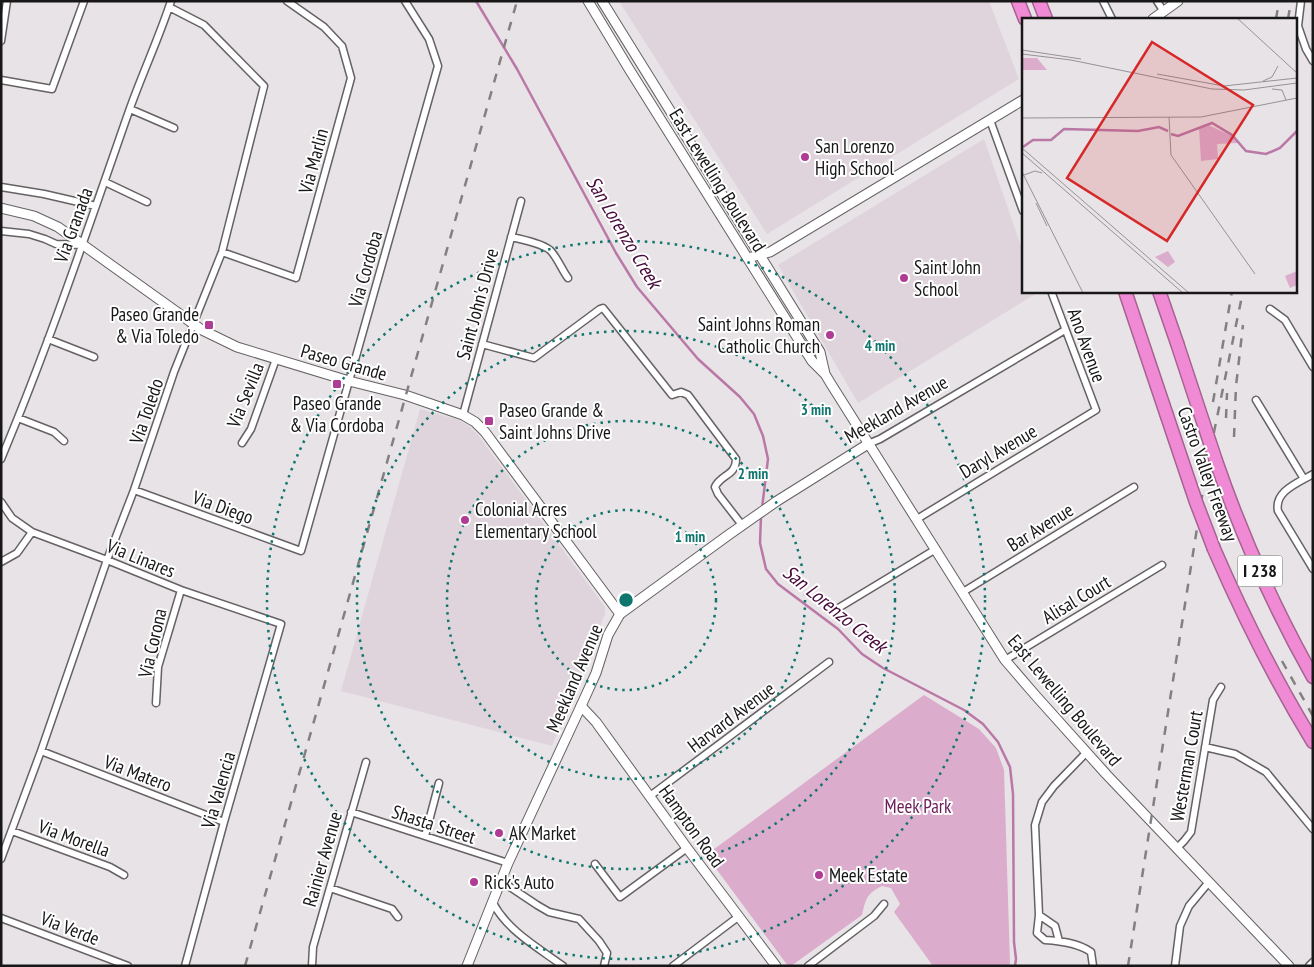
<svg xmlns="http://www.w3.org/2000/svg" width="1314" height="967" font-family="'PT Sans Narrow',sans-serif">
<rect width="100%" height="100%" fill="#e8e3e6"/>
<path fill="#dfd4db" d="M619 1H989L1019 79 767 234Z
M984 139 1023 252V291H1036L1037 293 858 403 778 265Z
M420 409 459 420 469 426 478 435 605 607V614L552 746 341 691Z"/>
<path fill="#dcaccd" d="M924 695 979 729 996 748 1004 770 1010 963 1009 966H933L894 912 900 904 891 888 882 886C866 894 866 899 862 915L791 966H788L706 855Z"/>
<g fill="none" stroke-linecap="round" stroke-linejoin="round">
<path stroke="#ba78a7" stroke-width="2.5" d="M476 1 517 69 616 253 637 287 698 359 740 397 754 414 763 436 768 459 762 508
M761 516 760 543 766 569 778 584 838 629 862 654 883 668 964 710 983 724 998 742 1010 767 1013 794 1014 942 1016 959 1015 966"/>
<g stroke="#656164" stroke-width="9">
<path id="minor" d="M1103 1 1112 19
M1157 1 1164 12
M1301 1 1298 26 1306 49 1313 61
M1 41 7 1
M1 80 52 89 84 1
M130 109 174 128
M990 120 1023 211
M105 182 147 202
M1 187 44 194 96 206
M1 231 29 234 45 239 56 244 82 245
M511 237C521 239 542 244 550 250 557 257 562 270 568 278
M222 252 296 278 351 78 342 46 324 27 287 1
M1270 309 1285 320 1313 367
M48 339 94 357
M482 344 534 358 600 309 603 308 672 395 681 392 688 395 736 459C736 476 721 474 715 487L718 494 742 525
M1256 400 1304 479
M463 415 521 201
M18 418 54 432 64 441
M242 443 251 429 276 359
M868 444 880 439 1065 330
M1 459C49 345 88 228 129 111 142 74 159 38 171 1
M1313 474C1298 483 1274 491 1278 511L1313 569
M134 490 301 551 438 66 429 39 405 1
M1 502 12 518 32 532 107 560 181 590 281 624 224 822 185 966
M917 519 1096 410 1051 291
M1 562 17 553 32 532
M963 592 1134 487
M840 607 936 549
M1005 660 1162 565
M156 703 158 667 181 590
M1205 747 1235 754 1266 772 1313 829
M41 751 224 822
M1086 753 1054 786 1042 802 1035 825 1039 915 1037 933 1045 940C1061 941 1078 943 1091 952L1093 966
M650 796 829 662
M351 812 508 863
M12 831 110 867 124 875
M425 836 439 783
M1177 848 1184 841 1191 832 1213 700 1221 687
M1 859 41 751 107 560 134 490 174 372 222 252 264 86 204 25 169 7
M595 864 620 897 687 848
M501 881 537 905 549 912 579 919 599 941 607 953 604 966
M330 888 392 909 398 917
M493 903C508 931 537 947 563 966
M1039 915 1055 926 1059 941
M1 918 128 966
M312 966 313 947 366 762
M673 966 738 917
M808 966 874 916 884 904
M1175 966 1180 926 1189 906 1209 882
M1309 966 1313 962"/>
</g>
<g stroke="#656164" stroke-width="11">
<path id="tertiary" d="M1153 19 1178 1
M1 208 34 216 58 227 202 330 237 347 349 381 405 395 463 415 475 422 485 432 620 614
M748 258 770 252 1023 100
M581 706 596 722 687 848 776 966"/>
</g>
<g stroke="#656164" stroke-width="11">
<path id="secondary" d="M588 1 629 69 812 361 825 374 831 384 1005 660 1036 696 1106 774 1289 966
M602 1 820 352 825 374
M467 966 508 863 581 706 596 673 608 635 620 614 727 536 777 501 868 444"/>
</g>
<g stroke="#a56292" stroke-width="15">
<path id="motorway" d="M1018 1 1025 19
M1039 1 1046 19
M1125 291 1166 413
M1159 291 1177 343
M1216 461C1242 536 1274 608 1313 677
M1214 549C1243 616 1275 680 1313 742"/>
</g>
<use href="#minor" stroke="#fff" stroke-width="6"/>
<use href="#tertiary" stroke="#fff" stroke-width="9"/>
<use href="#secondary" stroke="#fff" stroke-width="9"/>
<use href="#motorway" stroke="#f18ad4" stroke-width="12"/>
<path stroke="#838082" stroke-width="2.5" stroke-dasharray="9 9" stroke-linecap="butt" d="M1276 19 1279 1
M1288 19 1291 1
M1213 402 1232 291
M1226 418 1227 393
M1234 437 1236 386 1243 325
M1282 661 1313 716
M245 966 517 1
M1128 966 1206 471 1243 291"/>
<g stroke="#a56292" stroke-width="15" stroke-linecap="butt">
<path id="motorway-bridge" d="M1177 343 1216 461
M1166 413 1196 502 1214 549"/>
</g>
<use href="#motorway-bridge" stroke="#f18ad4" stroke-width="12"/>
</g>
<g fill="none" stroke="#0f766e" stroke-width="2.5" stroke-dasharray="2.5 5">
<circle cx="626" cy="600" r="90"/>
<circle cx="626" cy="600" r="179"/>
<circle cx="626" cy="600" r="269"/>
<circle cx="626" cy="600" r="359"/>
</g>
<g fill="#af3b94" stroke="#fff" stroke-width="2">
<circle cx="805" cy="157" r="5"/>
<circle cx="904" cy="278" r="5"/>
<rect x="204" y="320" width="10" height="10" rx="2.5"/>
<circle cx="830" cy="335" r="5"/>
<rect x="332" y="379" width="10" height="10" rx="2.5"/>
<rect x="484" y="416" width="10" height="10" rx="2.5"/>
<circle cx="465" cy="520" r="5"/>
<circle cx="499" cy="833" r="5"/>
<circle cx="819" cy="875" r="5"/>
<circle cx="474" cy="882" r="5"/>
</g>
<g text-anchor="middle" stroke-width="4" stroke-linejoin="round" paint-order="stroke">
<rect fill="#fff" stroke="#5d5d5d" stroke-width="1" x="1237.5" y="555.5" width="45" height="31" rx="4"/>
<g font-size="18" font-weight="bold" fill="#181718">
<text x="1260" y="577">I 238</text>
</g>
<g font-size="19" fill="#181718" stroke="#fff" text-anchor="start">
<text x="815" y="153">San Lorenzo<tspan x="815" dy="22">High School</tspan></text>
<text x="914" y="274">Saint John<tspan x="914" dy="22">School</tspan></text>
<text x="199" y="321" text-anchor="end">Paseo Grande<tspan x="199" dy="22">&amp; Via Toledo</tspan></text>
<text x="820" y="331" text-anchor="end">Saint Johns Roman<tspan x="820" dy="22">Catholic Church</tspan></text>
<text x="337" y="410" text-anchor="middle">Paseo Grande<tspan x="337" dy="22">&amp; Via Cordoba</tspan></text>
<text x="499" y="417">Paseo Grande &amp;<tspan x="499" dy="22">Saint Johns Drive</tspan></text>
<text x="475" y="516">Colonial Acres<tspan x="475" dy="22">Elementary School</tspan></text>
<text x="509" y="840">AK Market</text>
<text x="829" y="882">Meek Estate</text>
<text x="484" y="889">Rick's Auto</text>
</g>
<g font-size="19" fill="#181718" stroke="#fff">
<text transform="translate(313 161) rotate(-75)" y="7">Via Marlin</text>
<text transform="translate(718 180) rotate(58)" y="7">East Lewelling Boulevard</text>
<text transform="translate(73 225) rotate(-70)" y="7">Via Granada</text>
<text transform="translate(365 269) rotate(-74)" y="7">Via Cordoba</text>
<text transform="translate(477 304) rotate(-75)" y="7">Saint John's Drive</text>
<text transform="translate(1087 345) rotate(70)" y="7">Ano Avenue</text>
<text transform="translate(344 362) rotate(16)" y="7">Paseo Grande</text>
<text transform="translate(245 395) rotate(-68)" y="7">Via Sevilla</text>
<text transform="translate(896 409) rotate(-30)" y="7">Meekland Avenue</text>
<text transform="translate(146 411) rotate(-71)" y="7">Via Toledo</text>
<text transform="translate(998 451) rotate(-31)" y="7">Daryl Avenue</text>
<text transform="translate(1208 474) rotate(70)" y="7">Castro Valley Freeway</text>
<text transform="translate(223 507) rotate(20)" y="7">Via Diego</text>
<text transform="translate(1040 527) rotate(-32)" y="7">Bar Avenue</text>
<text transform="translate(141 558) rotate(22)" y="7">Via Linares</text>
<text transform="translate(1076 599) rotate(-31)" y="7">Alisal Court</text>
<text transform="translate(152 643) rotate(-77)" y="7">Via Corona</text>
<text transform="translate(574 678) rotate(-67)" y="7">Meekland Avenue</text>
<text transform="translate(1065 700) rotate(50)" y="7">East Lewelling Boulevard</text>
<text transform="translate(731 717) rotate(-37)" y="7">Harvard Avenue</text>
<text transform="translate(1186 766) rotate(-80)" y="7">Westerman Court</text>
<text transform="translate(138 773) rotate(21)" y="7">Via Matero</text>
<text transform="translate(218 790) rotate(-74)" y="7">Via Valencia</text>
<text transform="translate(434 824) rotate(18)" y="7">Shasta Street</text>
<text transform="translate(692 826) rotate(54)" y="7">Hampton Road</text>
<text transform="translate(74 838) rotate(20)" y="7">Via Morella</text>
<text transform="translate(322 859) rotate(-74)" y="7">Rainier Avenue</text>
<text transform="translate(70 928) rotate(21)" y="7">Via Verde</text>
</g>
<g font-size="19" fill="#6b1c59" stroke="#fff">
<text x="918" y="813">Meek Park</text>
</g>
<g font-size="20" font-style="italic" fill="#470a3a" stroke="#fff">
<text transform="translate(624 232) rotate(59)" y="7">San Lorenzo Creek</text>
<text transform="translate(835 609) rotate(39)" y="7">San Lorenzo Creek</text>
</g>
</g>
<g transform="translate(1022 18)">
<rect width="275" height="275" fill="#e8e3e6"/>
<path d="M0 40H15L25 52H0ZM184 106 210 118 216 125 195 126 196 141 179 143 177 110ZM146 233 153 244 146 249 133 239ZM275 253V267L268 270 263 258Z" fill="#dcaccd"/>
<path fill="none" stroke="#ba78a7" stroke-width="2.5" d="M149 116 156 118 190 105 210 117 224 133 244 136 258 130 275 113M1 129 11 122H29L42 111 116 113 137 109 146 113"/>
<path fill="none" stroke="#959194" stroke-width="1" d="M215 0 275 55M0 32 59 41M0 36 49 42 190 71 222 72 275 65M135 56 202 68 275 60M241 63 250 59 256 48M250 71 260 72 264 82M147 99 149 137 233 256M0 100 179 99 275 80M0 130 167 275M0 135 161 275M0 154 61 275M2 157 13 153 20 155M14 185 25 208"/>
<path fill="#d62828" fill-opacity="0.15" stroke="#d62828" stroke-width="2.5" d="M130 24 231 87 145 223 45 160Z"/>
<rect width="275" height="275" fill="none" stroke="#181718" stroke-width="2.5"/>
</g>
<circle cx="626" cy="600" r="8" fill="#0f766e" stroke="#fff" stroke-width="2.5"/>
<g font-size="15" text-anchor="middle" font-weight="bold" fill="#0f766e" stroke="#fff" stroke-width="4" stroke-linejoin="round" paint-order="stroke">
<text x="880" y="351">4 min</text>
<text x="816" y="415">3 min</text>
<text x="753" y="479">2 min</text>
<text x="690" y="542">1 min</text>
</g>
<rect width="1314" height="967" fill="none" stroke="#181718" stroke-width="5"/>
</svg>
